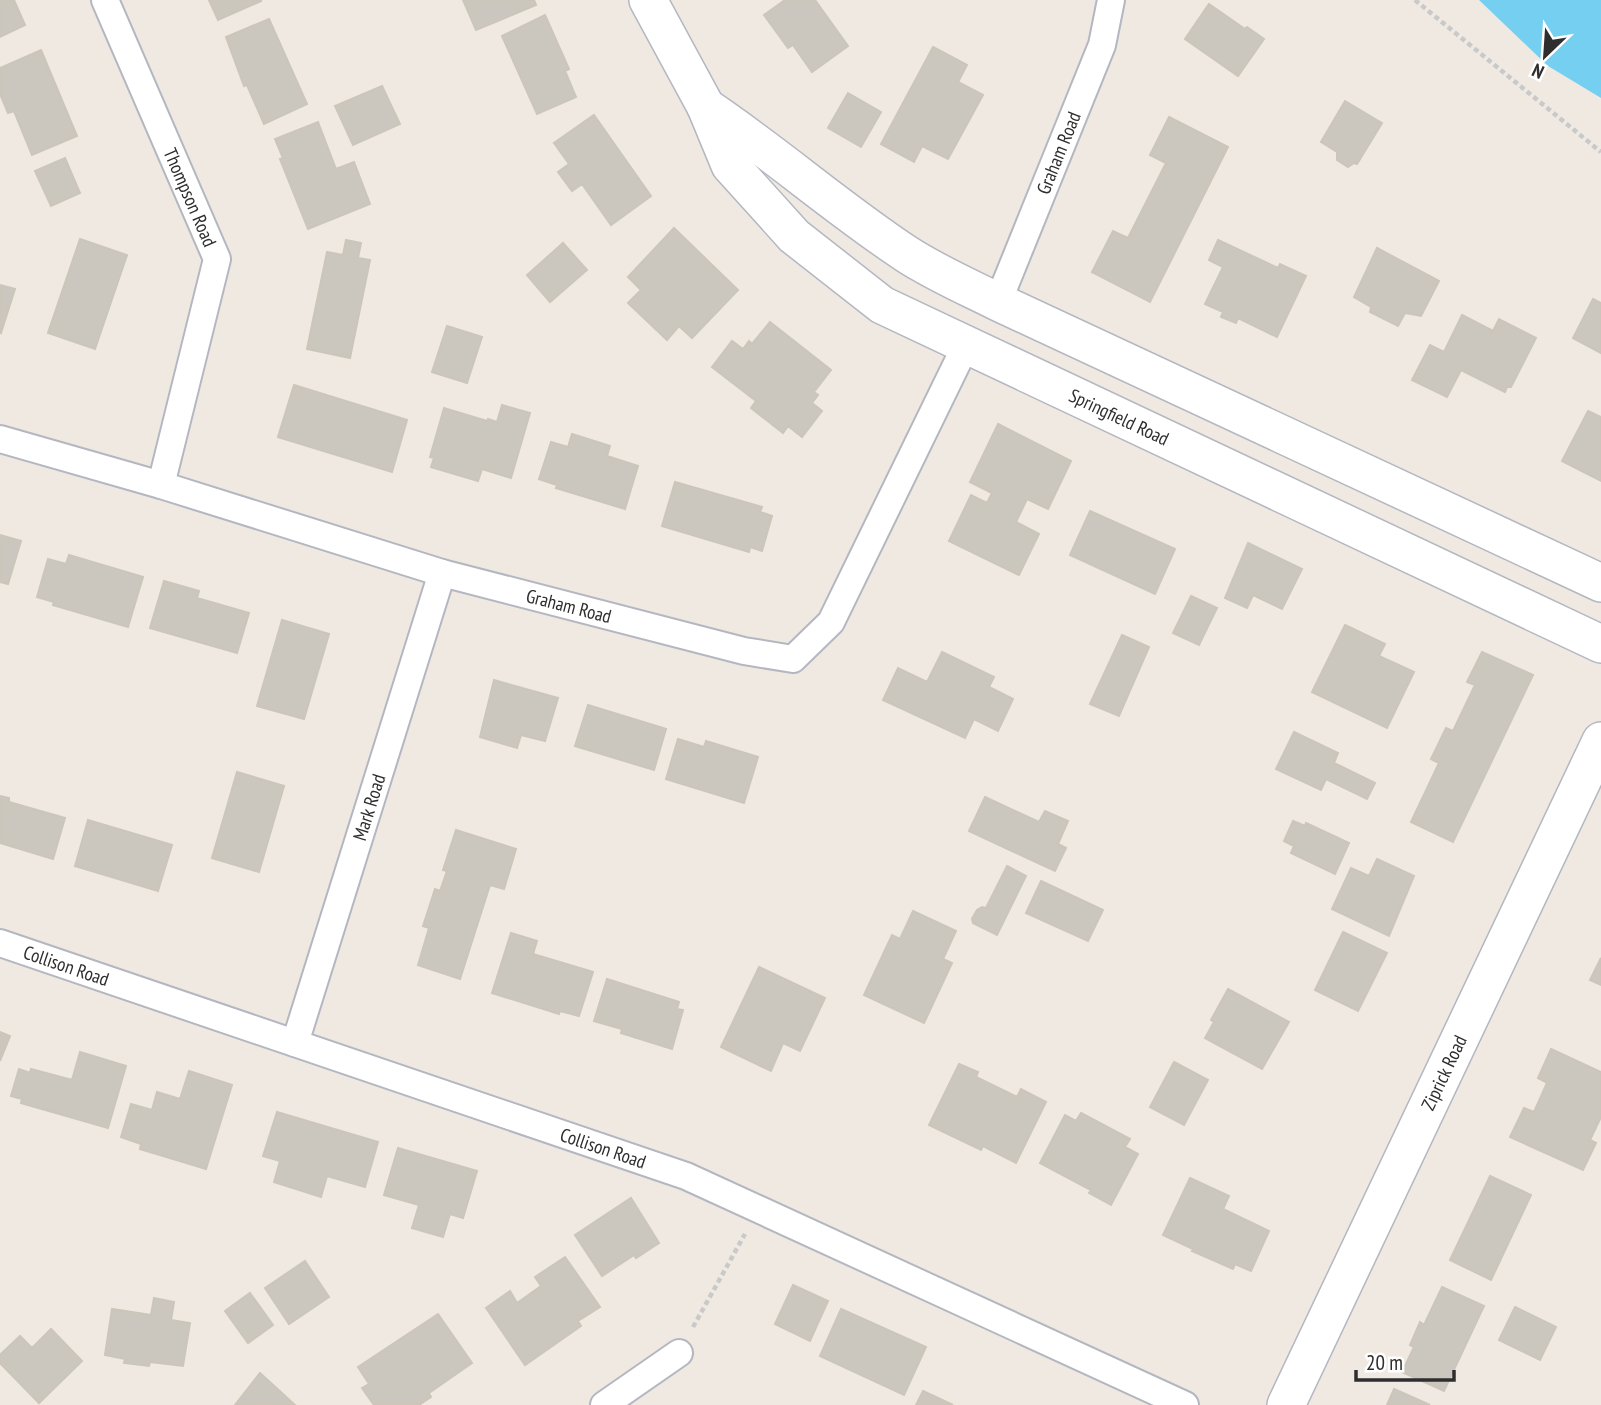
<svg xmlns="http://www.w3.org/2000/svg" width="1601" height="1405" font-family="'PT Sans Narrow',sans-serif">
<rect width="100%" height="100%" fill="#efe9e1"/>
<path fill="#75cff0" d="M1479 0H1601V98L1548 66Z"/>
<path fill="#cbc7bf" stroke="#cbc5ba" stroke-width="2" d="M0 0H14L25 25 0 37Z
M209 0H261V1L218 20Z
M463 0H534L536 5 476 30Z
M785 0H815L848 46 812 72 793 45 788 48 764 15Z
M1209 4 1245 29 1247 27 1264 39 1238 76 1185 39Z
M545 15 569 69 565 71 576 97 537 114 502 36Z
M269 19 307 104 264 124 247 85 244 86 226 37Z
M933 47 967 65 958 82 983 95 948 159 922 146 914 162 881 144Z
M41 50 77 136 32 155 14 111 8 113 0 94V68Z
M382 86 400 124 353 145 335 106Z
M848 93 881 112 861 147 828 128Z
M1345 101 1382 123 1357 164 1354 163 1348 167 1337 160V152L1321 142Z
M594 115 651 196 611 225 582 184 572 191 558 172 569 164 554 143Z
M1169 117 1228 147 1150 302 1092 272 1113 231 1128 238 1166 163 1150 155Z
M318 122 336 169 354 162 370 204 308 229 280 159 283 158 275 139Z
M65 158 80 193 51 206 35 171Z
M674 228 738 290 692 338 679 326 667 340 628 303 641 290 628 277Z
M80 239 127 255 95 349 48 333Z
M346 240 361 243 358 258 370 260 350 358 307 349 327 252 343 255Z
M1218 240 1278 268 1280 264 1306 276 1277 337 1238 318 1236 323 1221 317 1223 312 1205 304 1223 267 1209 260Z
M563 243 587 270 550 302 527 275Z
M1377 248 1439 281 1421 316 1405 313 1398 326 1370 312 1371 307 1354 297Z
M0 285 15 289 1 333 0 332Z
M1593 299 1601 303V353L1573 338Z
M1462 315 1493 331 1499 319 1536 338 1511 387H1507L1505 392 1461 370 1447 397 1412 380 1430 345 1444 352Z
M770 322 831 370 814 392 818 395 812 403 822 411 802 437 788 426 783 433 751 408 756 401 712 367 732 341 743 349 749 341 752 344Z
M447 326 482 337 467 383 432 372Z
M294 385 407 420 392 472 278 437Z
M502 405 530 413 511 478 482 469 478 481 431 467 434 458 430 457 444 408 487 421 488 419 497 422Z
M1588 411 1601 417V481L1562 461Z
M998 424 1071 461 1048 509 1027 499 1016 522 1039 534 1019 575 949 541 971 495 987 503 992 493 970 482Z
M572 434 610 446 607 456 638 466 625 509 556 488 557 485 539 479 551 442 568 447Z
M675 482 762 507 760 512 772 516 762 551 750 547 749 552 662 526Z
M1090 511 1175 549 1155 594 1070 555Z
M0 535 21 541 8 584 0 582Z
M1248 543 1302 569 1282 609 1253 595 1247 608 1225 598Z
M69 555 143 577 128 627 53 605 54 602 37 597 48 559 66 564Z
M164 581 199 591 197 598 249 613 237 653 150 628Z
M1191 596 1217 608 1199 645 1173 633Z
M282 620 329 634 304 719 257 706Z
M1345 625 1385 644 1379 656 1414 672 1387 728 1312 692Z
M1122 635 1149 647 1119 716 1090 704Z
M942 652 994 677 989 687 1013 699 998 731 974 719 965 738 883 700 898 668 927 682Z
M1482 652 1533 675 1453 842 1411 822 1439 763 1431 759 1446 728 1453 731 1475 685 1467 682Z
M494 680 558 698 545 741 521 735 517 748 480 737Z
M588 705 666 729 654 770 575 746Z
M1294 732 1338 753 1334 763 1375 783 1367 799 1326 779 1321 790 1276 769Z
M678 739 704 747 706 741 758 757 744 803 666 779Z
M237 772 284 786 259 872 212 858Z
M0 796 9 798V802L65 818 53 859 0 843Z
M985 797 1039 822 1045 811 1068 821 1058 844 1066 848 1055 871 969 831Z
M88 820 172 845 158 891 75 866Z
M1293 821 1305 826 1306 823 1349 843 1335 874 1291 853 1294 846 1284 841Z
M456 830 516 849 504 889 490 885 460 979 418 965 429 928 423 926 435 889 440 891 447 871 443 870Z
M1377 859 1414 876 1389 936 1332 909 1351 868 1369 876Z
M1007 866 1026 876 997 935 973 923 972 919 977 910 982 907 986 908Z
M1041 881 1103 910 1088 941 1026 913Z
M913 911 956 931 943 959 952 963 924 1023 864 995 892 935 900 939Z
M1343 932 1387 953 1358 1011 1315 990Z
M511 933 537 941 533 954 593 972 579 1016 560 1011 559 1014 492 993Z
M1601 958V985L1590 980Z
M759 967 825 998 800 1051 783 1043 771 1071 721 1047Z
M607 979 679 1002 677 1009 683 1010 672 1049 621 1033 622 1029 594 1021Z
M1228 989 1289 1022 1262 1069 1205 1038 1214 1022 1211 1020Z
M0 1032 10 1036 0 1061Z
M1551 1049 1601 1072V1117L1590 1140 1596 1143 1583 1170 1510 1137 1524 1108 1534 1112 1547 1083 1538 1078Z
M80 1052 126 1066 108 1128 21 1103 22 1099 11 1096 19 1069 30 1073 31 1069 72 1080Z
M1174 1062 1208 1080 1184 1125 1150 1107Z
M959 1064 978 1072 976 1077 1017 1097 1021 1089 1046 1102 1016 1163 983 1146 981 1150 929 1125Z
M189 1071 232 1085 206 1169 140 1149 141 1144 121 1137 131 1104 152 1110 157 1092 180 1099Z
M277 1112 378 1142 365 1187 327 1176 321 1197 274 1182 280 1161 263 1156Z
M1081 1113 1130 1139 1125 1147 1138 1154 1111 1205 1089 1193 1091 1190 1040 1163 1065 1115 1076 1121Z
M398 1148 477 1171 463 1218 450 1214 443 1237 412 1228 419 1205 384 1195Z
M1490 1176 1531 1195 1491 1280 1450 1260Z
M1190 1178 1229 1196 1223 1209 1269 1231 1251 1271 1235 1264 1233 1269 1192 1251 1193 1249 1163 1235Z
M631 1198 659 1243 636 1258 634 1255 602 1276 575 1235Z
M565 1257 600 1307 578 1321 581 1326 525 1365 486 1308 510 1291 517 1303 541 1286 535 1277Z
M305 1261 329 1297 289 1324 265 1288Z
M793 1285 828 1301 810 1341 775 1324Z
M1442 1287 1484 1306 1444 1391 1402 1372 1414 1347 1410 1345 1420 1322 1424 1325Z
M250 1293 273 1325 248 1343 225 1311Z
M154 1298 174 1302 171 1320 190 1323 183 1366 150 1362 149 1366 124 1363 125 1359 105 1355 112 1309 151 1315Z
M1515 1307 1556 1327 1540 1360 1499 1340Z
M841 1309 926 1347 904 1395 820 1356Z
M438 1314 472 1363 429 1393 431 1397 419 1405H374L362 1388 369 1384 358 1367Z
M51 1329 82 1361 39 1403 0 1363V1355L20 1336 32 1348Z
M260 1373 295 1405H235Z
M1394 1389 1430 1405H1387Z
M923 1391 953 1405H916Z"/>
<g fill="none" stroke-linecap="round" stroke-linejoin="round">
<g stroke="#b4b7c1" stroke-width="30">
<g id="street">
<path id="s1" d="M105 0 217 259 161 485"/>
<path id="s2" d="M998 302 1102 45 1111 0"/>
<path id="s3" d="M0 439 161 485 442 573 744 651 793 659 831 622 967 343"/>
<path id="s4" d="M0 943 686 1176 1185 1405"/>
<path id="s5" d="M295 1043 442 573"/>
<path d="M604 1405 679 1353"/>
</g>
</g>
<g stroke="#b4b7c1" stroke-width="40">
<g id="secondary">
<path id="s6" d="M648 0 706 107 730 165 794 236 882 305 1601 644"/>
<path d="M706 107C775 153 838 209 908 255 936 273 968 287 998 302L1601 583"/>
<path id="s7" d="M1286 1405 1601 741"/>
</g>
</g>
<path stroke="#c9c9c9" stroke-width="4.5" stroke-dasharray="5 3.5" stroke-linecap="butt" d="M1415 0 1601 152
M693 1327 745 1234"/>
<use href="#street" stroke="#fff" stroke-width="26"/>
<use href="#secondary" stroke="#fff" stroke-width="37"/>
</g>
<g text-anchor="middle" stroke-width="6" stroke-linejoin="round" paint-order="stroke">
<g font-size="19" fill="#2e2e2e" stroke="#fff">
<text dy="7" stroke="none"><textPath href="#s2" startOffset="161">Graham Road</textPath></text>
<text dy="7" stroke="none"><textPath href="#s1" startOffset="215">Thompson Road</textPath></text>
<text dy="7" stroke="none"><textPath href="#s6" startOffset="654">Springfield Road</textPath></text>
<text dy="7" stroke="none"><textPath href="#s3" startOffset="593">Graham Road</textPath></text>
<text dy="7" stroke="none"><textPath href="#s5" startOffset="247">Mark Road</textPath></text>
<text dy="7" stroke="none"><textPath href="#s4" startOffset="70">Collison Road</textPath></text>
<text dy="7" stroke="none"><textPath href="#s7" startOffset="368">Ziprick Road</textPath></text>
<text dy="7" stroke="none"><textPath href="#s4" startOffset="637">Collison Road</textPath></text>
</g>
</g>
<g transform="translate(1545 56) rotate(205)" stroke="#ffffff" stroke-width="5" paint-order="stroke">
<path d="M0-5L12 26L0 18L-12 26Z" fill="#2e2e2e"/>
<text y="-10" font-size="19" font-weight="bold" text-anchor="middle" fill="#2e2e2e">N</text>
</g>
<path d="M1356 1370v10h98v-10" fill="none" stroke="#2e2e2e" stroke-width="3.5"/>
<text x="1366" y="1370" font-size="21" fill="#2e2e2e" stroke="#ffffff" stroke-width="5" paint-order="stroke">20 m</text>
</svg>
